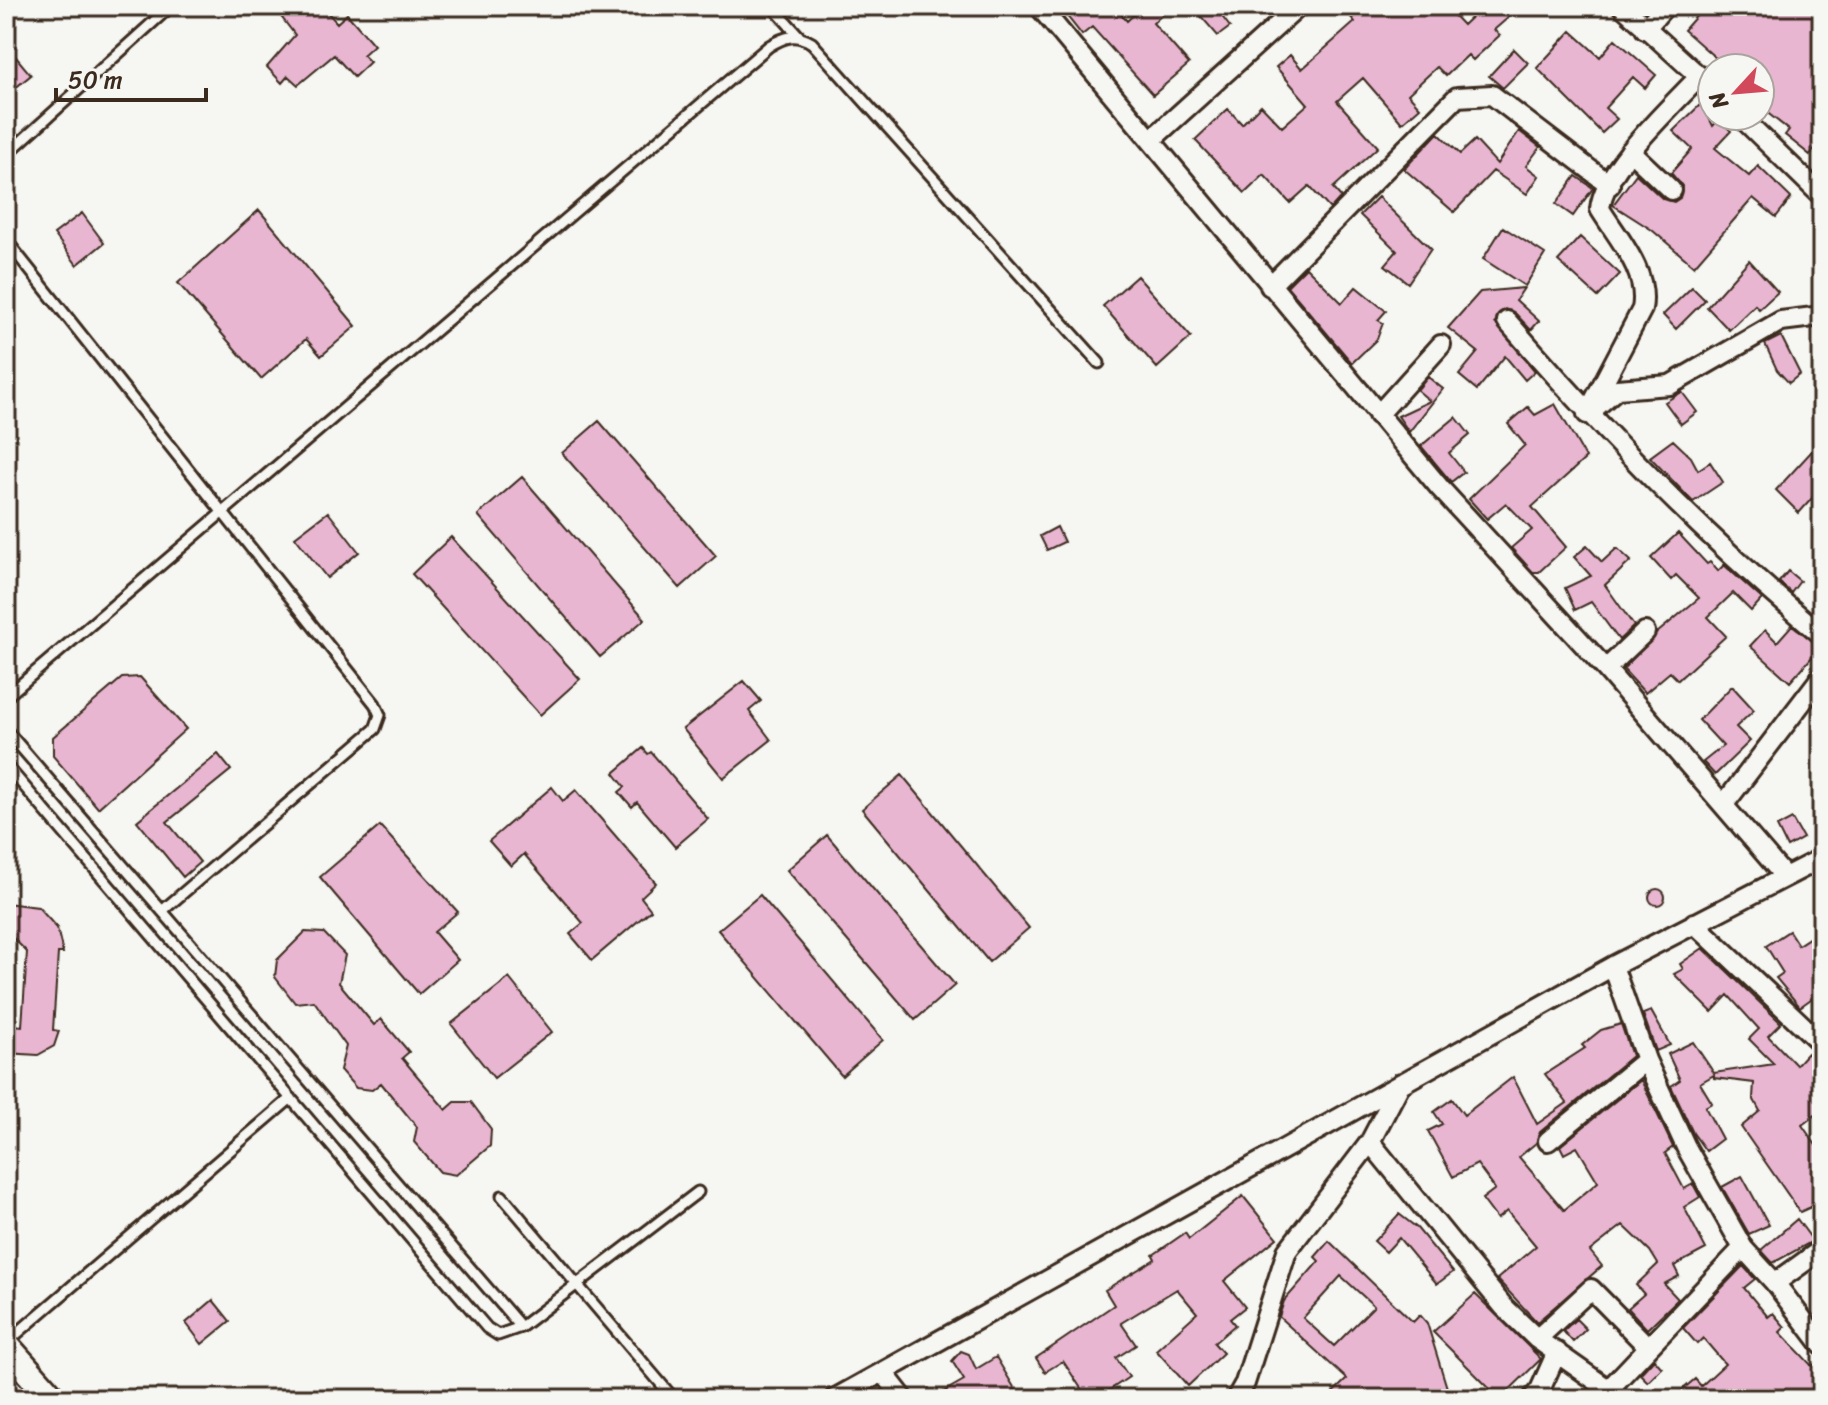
<svg xmlns="http://www.w3.org/2000/svg" width="1828" height="1405" font-family="Sriracha,sans-serif">
<rect width="100%" height="100%" fill="#f6f6f2"/>
<filter id="ink" filterUnits="userSpaceOnUse"><feTurbulence type="fractalNoise" baseFrequency=".0125" numOctaves="2"/><feDisplacementMap in="SourceGraphic" scale="16" xChannelSelector="R" yChannelSelector="G"/><feConvolveMatrix kernelMatrix="1 2 1 2 8 2 1 2 1" color-interpolation-filters="sRGB"/></filter>
<g filter="url(#ink)">
<path fill="#e9b6d2" stroke="#3b2a1e" stroke-width="2" fill-rule="evenodd" d="M273 6H322L337 23 347 14 374 45 363 55 370 62 354 77 334 55 298 85 288 76 282 83 267 67 295 35Z
M1059 6H1114L1127 21 1143 6H1172L1153 23 1189 64 1153 95 1092 27 1082 35Z
M1192 6H1214L1230 27 1218 36Z
M1342 6H1445L1463 25 1483 6H1499L1509 17 1494 30 1500 35 1473 60 1468 55 1446 76 1437 67 1408 94 1420 107 1402 123 1363 78 1337 101 1378 147 1333 188 1341 197 1330 209 1309 186 1290 203 1264 175 1245 193 1195 140 1228 109 1242 124 1261 105 1282 127 1308 104 1276 67 1290 55 1302 69 1355 22Z
M1705 6H1813L1822 13V139L1810 155 1785 135 1789 130 1760 107V68H1710L1718 60 1684 30Z
M1571 31 1600 57 1615 39 1656 75 1645 88 1633 77 1605 108 1617 119 1602 133 1537 68Z
M6 45 31 75 14 89 6 80Z
M1514 49 1528 63 1503 88 1489 76Z
M1702 103 1713 126 1719 119 1731 131 1715 148 1749 176 1758 166 1791 198 1776 217 1753 198 1694 266 1652 230 1613 205 1636 174 1663 199 1674 202 1680 198 1682 186 1671 173 1692 149 1673 131Z
M1519 131 1540 147 1526 166 1539 176 1527 194 1493 171 1454 212 1404 169 1438 133 1460 154 1475 140 1497 164Z
M1576 176 1593 188 1573 216 1556 204Z
M1378 197 1431 249 1408 283 1385 265 1397 251 1360 215Z
M259 210 356 326 321 356 306 339 261 379 178 283Z
M82 213 104 243 77 265 54 234Z
M1503 227 1545 254 1525 286 1483 259Z
M1580 237 1620 274 1598 297 1558 261Z
M1749 260 1778 292 1759 309 1755 305 1729 330 1707 307Z
M1306 267 1342 303 1356 287 1386 311 1378 320 1383 323 1377 339 1352 363 1287 286Z
M1137 276 1191 337 1157 368 1103 306Z
M1692 287 1705 300 1676 329 1663 315Z
M1524 288 1516 300 1539 321 1531 330 1515 313 1505 309 1499 313 1495 323 1535 371 1525 380 1505 356 1477 390 1459 375 1478 352 1448 328 1480 292Z
M1781 336 1800 374 1789 383 1777 370 1765 344Z
M1428 377 1443 389 1409 432 1398 416 1430 401 1417 390Z
M1682 392 1697 412 1681 424 1665 402Z
M1555 404 1586 458 1532 507 1566 547 1539 572H1533L1511 548 1532 530 1506 503 1487 519 1469 499 1525 445 1508 424 1528 407 1535 415Z
M1456 417 1470 435 1449 453 1464 472 1451 482 1421 446Z
M599 421 716 556 680 588 562 453Z
M1673 440 1691 457 1698 470 1710 462 1723 482 1693 502 1650 457Z
M1822 440V487L1799 513 1776 490Z
M522 477 645 619 600 657 478 515Z
M328 512 359 552 327 578 295 537Z
M1057 527 1064 542 1047 550 1040 536Z
M1678 533 1707 564 1710 562 1718 571 1724 565 1762 599 1751 611 1733 593 1708 617 1726 636 1678 680 1670 672 1645 693 1623 669 1657 633 1699 598 1676 575 1671 580 1651 558Z
M451 537 580 679 540 715 412 574Z
M1587 546 1602 562 1617 548 1631 561 1605 585 1634 626 1619 640 1591 602 1575 610 1565 588 1591 576 1574 557Z
M1788 571 1800 581 1791 593 1779 582Z
M1792 625 1821 647 1790 682 1750 646 1765 630 1777 642Z
M140 677 186 729 98 808 53 756V737L122 678Z
M744 681 761 701 749 711 771 740 723 778 683 729Z
M1732 686 1754 710 1736 727 1750 741 1715 775 1703 762 1723 746 1699 720Z
M643 748 648 754 651 752 708 819 675 847 637 802 632 807 619 792 625 787 614 773Z
M218 754 231 770 167 822 200 862 183 877 137 821Z
M902 775 1029 928 989 962 862 809Z
M552 787 563 801 576 790 656 883 641 897 651 910 592 960 570 934 583 923 524 854 511 866 489 841Z
M1792 819 1803 838 1787 847 1777 827Z
M380 826 458 912 434 932 458 960 419 994 320 877Z
M827 835 955 985 915 1020 787 870Z
M1649 897a8 8 0 1 1 16 0a8 8 0 1 1-16 0Z
M760 895 883 1040 842 1076 718 930Z
M6 903 38 907 57 928 63 953H58L53 1030 59 1031 54 1046 38 1055 6 1053V1024L22 1026 27 952 6 931Z
M1789 931 1798 945 1815 934 1822 945V991L1800 1007 1776 978 1783 973 1766 946Z
M305 932 324 933 345 955 339 983 374 1025 381 1019 409 1052 402 1058 446 1110 455 1102H471L491 1129 490 1146 456 1175 440 1172 414 1142 417 1127 381 1083 372 1090 356 1088 340 1070 346 1046 314 1001 295 1003 275 977 277 960Z
M1703 948 1781 1023 1768 1036 1796 1065 1807 1053 1822 1068V1110L1802 1125 1822 1154V1202L1800 1212 1741 1127 1760 1111 1753 1098 1754 1083 1714 1078V1075L1700 1083 1712 1103 1705 1107 1722 1139 1706 1151 1693 1133 1671 1086 1680 1080 1668 1054 1693 1042 1714 1073 1774 1064 1749 1039 1759 1029 1728 995 1712 1012 1674 974 1683 969 1680 964Z
M509 978 552 1032 494 1078 451 1024Z
M1651 1011 1670 1045 1656 1051 1643 1014Z
M1621 1024 1632 1056 1540 1132 1536 1143 1519 1157 1564 1210 1598 1182 1577 1147 1564 1154 1560 1146 1641 1080 1673 1147 1665 1153 1684 1189 1693 1184 1700 1197 1684 1207 1706 1249 1674 1266 1679 1276 1664 1284 1678 1299 1647 1329 1628 1308 1644 1294 1636 1285 1658 1264 1650 1251 1623 1225 1590 1251 1602 1266 1537 1322 1497 1279 1536 1246 1507 1211 1497 1219 1482 1199 1495 1189 1477 1164 1453 1177 1428 1131 1442 1124 1434 1112 1452 1099 1464 1115 1513 1077 1537 1124 1567 1103 1545 1074 1585 1048 1582 1045 1601 1030Z
M1742 1176 1769 1225 1749 1234 1722 1187Z
M1243 1196 1277 1238 1224 1281 1245 1307 1230 1319 1235 1325 1214 1343 1223 1353 1188 1386 1156 1350 1197 1313 1177 1289 1121 1323 1136 1345 1116 1358 1129 1377 1096 1399H1088L1063 1361 1045 1372 1036 1358 1114 1305 1105 1290 1155 1259 1153 1255 1185 1233 1189 1239Z
M1399 1214 1417 1228 1453 1272 1437 1284 1399 1238 1386 1252 1374 1241Z
M1797 1219 1813 1241 1773 1263 1761 1250Z
M1329 1241 1413 1322 1420 1315 1427 1323 1447 1388 1436 1399H1326L1347 1379 1279 1317 1284 1301 1319 1261 1315 1257ZM1341 1276 1374 1306 1334 1346 1303 1318Z
M1743 1266 1755 1279 1744 1288 1768 1317 1773 1313 1785 1327 1780 1332 1812 1366 1822 1358V1399H1686L1682 1390 1695 1379 1701 1386 1725 1364 1703 1338 1697 1344 1683 1328Z
M1475 1294 1541 1359 1500 1399 1433 1332Z
M213 1300 230 1321 202 1344 186 1323Z
M1576 1319 1586 1329 1573 1342 1563 1331Z
M961 1351 969 1354 976 1369 996 1357 1021 1399H931L964 1380 952 1361Z
M1654 1359 1662 1368 1648 1382 1640 1374Z"/>
<g fill="none" stroke-linecap="round" stroke-linejoin="round">
<g stroke="#3b2a1e" stroke-width="15">
<path id="lane" d="M772 6 799 36
M6 155 171 6
M6 240 375 704 380 715 375 729 162 911
M6 697 769 46C786 36 795 33 812 43L1099 363
M6 730 521 1327
M6 765 487 1328 498 1335 521 1327 698 1192
M502 1196 674 1399
M6 1343 291 1098"/>
</g>
<g stroke="#3b2a1e" stroke-width="24">
<path id="street" d="M1039 6 1440 488 1606 669 1785 877
M1622 6 1712 88
M1645 29 1665 6
M1740 116 1822 196
M1152 139 1299 6
M1630 151 1671 190
M1270 286 1457 97 1492 95 1610 185
M1507 321C1604 433 1708 540 1822 635
M1596 407 1617 389 1670 385 1781 321 1822 316
M1587 414 1642 309C1649 272 1619 240 1600 209 1603 169 1672 106 1700 76
M1378 415 1441 345
M1606 669 1645 632
M1725 803 1822 676
M1694 923 1822 1044
M1613 966 1646 1060 1686 1147 1743 1248 1775 1283 1822 1345
M1548 1141 1646 1060
M1370 1142 1504 1307 1537 1339 1622 1399
M1775 1283 1822 1249
M1537 1339 1591 1289 1648 1347
M883 1372 904 1399
M1610 1388 1743 1248
M834 1399 1613 966 1822 858
M1236 1399 1245 1383 1287 1251 1370 1142 1401 1083
M1532 1399 1540 1390 1557 1352"/>
</g>
<g stroke="#3b2a1e" stroke-width="32">
<path id="secondary" d="M6 1346 53 1399"/>
</g>
<use href="#lane" stroke="#f6f6f2" stroke-width="9"/>
<use href="#street" stroke="#f6f6f2" stroke-width="18"/>
<use href="#secondary" stroke="#f6f6f2" stroke-width="26"/>
</g>
</g>
<rect width="1828" height="1405" fill="none" stroke="#f6f6f2" stroke-width="32"/>
<rect x="16" y="16" width="1796" height="1373" fill="none" stroke="#3b2a1e" stroke-width="3" filter="url(#ink)"/>
<g transform="translate(1736 92) rotate(244)"><circle r="38" fill="#f6f6f2" stroke="#aba49d" stroke-width="2"/>
<path d="M0-6L14 30L0 20L-14 30Z" fill="#d1495b"/>
<text y="-12" font-size="22" font-weight="bold" text-anchor="middle" fill="#3b2a1e">N</text>
</g>
<path d="M56 88v12h150v-12" fill="none" stroke="#3b2a1e" stroke-width="4"/>
<text x="68" y="88" font-size="24" fill="#3b2a1e" stroke="#f6f6f2" stroke-width="6" paint-order="stroke">50 m</text>
</svg>
